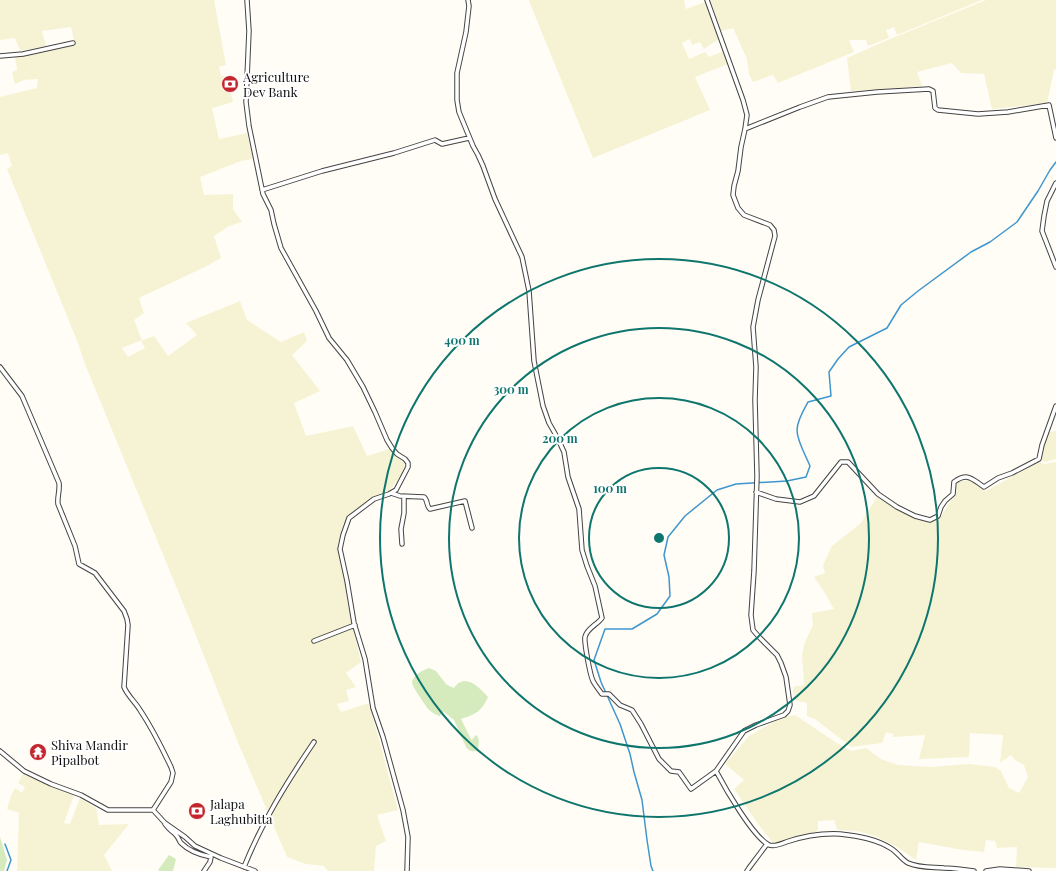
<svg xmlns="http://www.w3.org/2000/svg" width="1056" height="871" font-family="'Playfair Display',serif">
<rect width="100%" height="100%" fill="#fffdf5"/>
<path fill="#f6f3d4" d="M0 0H214L226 65 219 67 221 76H227L233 102 212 108 219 139 247 133 253 159 241 161 200 177 204 195 233 194V209L242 222 229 226 214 236 221 258 207 266 139 298 144 313 134 320 142 340 122 348 128 357 145 348 141 341 154 336 168 356 197 335 186 323 240 301 247 320 281 342 304 332 307 341 292 355 320 391 294 403 306 436 353 426 367 456 389 449 404 463 406 469 389 491 373 498 352 515 343 524 338 544 340 561 345 581 347 601 361 662 346 673 356 687 346 690 349 701 337 704 341 712 369 703 398 810 377 815 386 841 376 846 374 871H328L324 866 306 864 287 857 239 745 189 618 85 364 78 343 7 169 12 166 8 153 0 155V97L37 88 38 79 24 80 15 84 12 72 17 70 15 57 75 45 71 27 42 31 46 46 20 51 15 38 0 40Z
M530 0H684L686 9 705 2 719 39 704 49 700 42 692 45 690 39 682 43 689 59 705 52 709 57 724 51 728 64 695 77 710 110 593 158 529 1Z
M710 0H982L897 35 894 27 886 30 889 38 868 46 866 40H849L854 52 778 83 773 75 753 82 749 74 747 59 733 28 721 31Z
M986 0H1056V69L1054 70 1047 103 992 109 984 74 961 73 952 63 917 72 922 86 885 89 851 91 847 58 890 39Z
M1056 431V459L1045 462 1041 460 1045 442 1049 432Z
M1038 462 1044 464 1056 462V868L1016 867 1017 847 997 848 995 841 986 840 984 852 963 850 919 842 916 860 897 847 875 836 857 831 837 830 834 820 818 821V831L803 835 774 844 758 824 734 789 744 780 725 764 749 736 783 717 795 715 837 743 851 751 866 748 881 759 898 765 930 767 969 764 995 767 1001 771 1009 788 1019 793 1028 777 1024 765 1015 760 1011 755 1000 763 1003 735 970 733 969 757 919 759 925 735 893 737V734L886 732 882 743 851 747 815 719 807 716V703L794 700 793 687 804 685 802 654 805 642 813 625 812 613 834 609 823 590 814 577 825 573 823 565 832 546 861 523 878 495 913 517 929 522 941 516 954 496 957 482 969 480 986 491Z
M24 772 74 795 64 823 70 824 80 798 96 808 99 825 129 824 104 855 112 871H17L19 813 7 809 11 796 15 788 22 793 25 787 18 783Z"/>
<path fill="#d5ebbd" d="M429 668 436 671 446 684 449 686 454 688C465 672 479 687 488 697 481 712 476 714 461 719L471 739 472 740 475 736 477 735 479 741 478 750C472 752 470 752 466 747L454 720 444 712H443L440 716H439C435 714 431 712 428 709 425 704 412 687 412 682 413 675 423 670 429 668Z
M0 837 7 860 4 871H0Z
M169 855 176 859 173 871H174H159L158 870Z"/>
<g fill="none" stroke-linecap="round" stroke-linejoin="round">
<path stroke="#3f96cf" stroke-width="1.5" d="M5 844 11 860 7 871
M653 871 651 866 647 840 642 800 634 772 630 754 620 724 601 682 594 660 605 629H632L657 614 670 596 669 577 664 555 668 537 685 516 717 490 736 484 787 481 806 477 810 466C806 456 797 441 797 430 797 421 804 409 808 402L831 396 829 372 838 359 849 347 887 328 901 305 918 291 971 252 990 242 1017 222 1038 191 1050 170 1056 162"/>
<g stroke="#444" stroke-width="5.5">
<path id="street" d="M247 0 249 31 246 102 249 126 263 194 271 210 274 224 281 248 316 311 329 338 347 360 363 387 375 412 387 440 392 448 397 454 405 459 408 463V467L396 490 389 494 374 499 349 518 343 535 340 549 347 581 354 623 365 659 373 708 383 737 403 810 408 837 407 871
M468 0 469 6 466 32 457 73V100L459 112 473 146 478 155 483 166 495 199 522 257 529 291 534 361 543 406 549 423 557 437 564 452 568 477 579 509 582 550 587 566 595 586 602 618C597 625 587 628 585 637 584 642 590 675 593 681 595 685 599 690 602 694H609L620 705 632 710 641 724 659 759 671 771 679 772 691 789 716 771
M707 0 743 100 747 115 745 129 741 147 738 171 734 186 733 195 738 208 744 215 770 225 774 230 775 236 758 300 753 327 756 367 755 400 757 476 754 571 751 615 753 630 759 637 777 655 781 663 786 677 790 705 788 711 784 715 756 725 744 731 716 771C725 788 753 837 769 845 774 847 781 844 786 842 804 836 821 833 840 834 858 836 877 839 892 849 898 853 902 860 908 863 919 868 932 867 944 868 954 868 964 870 974 871
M0 56 23 54 73 43
M745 129 800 107 828 97 877 92 929 89 933 91 935 108 938 110 978 114 1008 112 1049 105 1056 138
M1056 183 1047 201 1044 216 1042 231 1056 267
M262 190 322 171 394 153 435 140 442 144 469 138
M0 367 22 396 59 483C60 491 57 497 58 504L75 546 79 564 95 573 124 611 127 619 128 625 124 687C127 695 136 703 140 710 152 728 162 748 171 767L173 773 171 782 153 810
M756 492 776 499 800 502 814 496 841 462H848L878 494 897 507 915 516 930 520 938 516 941 507 945 501 953 494 954 482C968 472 972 479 984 487L998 478 1012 473 1039 459 1042 445 1056 406
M391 493 400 496 424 497C428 500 426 506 430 509L465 501 472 528
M402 544 401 529 404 513V496
M314 641 355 625
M0 751 24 771 51 784 81 795 108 810H153L165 823 185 837 195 846 221 858 255 871
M165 824C170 831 171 830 176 835 179 838 179 841 181 843 189 851 200 855 211 857L210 862 204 871
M244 867C262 822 287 782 314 742
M747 871 749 868 767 844
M986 871 1000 869 1029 871"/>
</g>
<use href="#street" stroke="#fff" stroke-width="3.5"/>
</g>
<g fill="none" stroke="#0f766e" stroke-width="2">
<circle cx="659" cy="538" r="70"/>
<circle cx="659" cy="538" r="140"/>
<circle cx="659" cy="538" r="210"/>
<circle cx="659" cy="538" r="279"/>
</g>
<defs>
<g id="bank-disc" transform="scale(0.9)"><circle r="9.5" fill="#c4262e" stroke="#fff"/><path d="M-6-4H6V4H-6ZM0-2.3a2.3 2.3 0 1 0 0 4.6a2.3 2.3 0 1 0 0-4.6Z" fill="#fff"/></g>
<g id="temple-disc" transform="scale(0.9)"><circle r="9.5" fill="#c4262e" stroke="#fff"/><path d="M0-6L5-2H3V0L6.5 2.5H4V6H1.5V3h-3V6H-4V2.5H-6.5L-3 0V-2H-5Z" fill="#fff"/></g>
</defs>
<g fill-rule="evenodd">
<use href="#bank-disc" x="230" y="84"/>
<use href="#temple-disc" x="38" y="752"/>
<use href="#bank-disc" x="197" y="811"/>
</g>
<g text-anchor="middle" stroke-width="4" stroke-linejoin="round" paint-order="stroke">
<g font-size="13" fill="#111" stroke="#fff" text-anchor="start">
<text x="243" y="82">Agriculture<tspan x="243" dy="15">Dev Bank</tspan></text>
<text x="51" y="750">Shiva Mandir<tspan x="51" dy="15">Pipalbot</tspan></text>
<text x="210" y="809">Jalapa<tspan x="210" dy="15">Laghubitta</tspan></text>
</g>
</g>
<circle cx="659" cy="538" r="6" fill="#0f766e" stroke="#fff" stroke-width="2"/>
<g font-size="12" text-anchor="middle" font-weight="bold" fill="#0f766e" stroke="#fff" stroke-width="4" stroke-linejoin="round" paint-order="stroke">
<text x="462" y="345">400 m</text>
<text x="511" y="394">300 m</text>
<text x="560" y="443">200 m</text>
<text x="610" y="493">100 m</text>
</g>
</svg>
